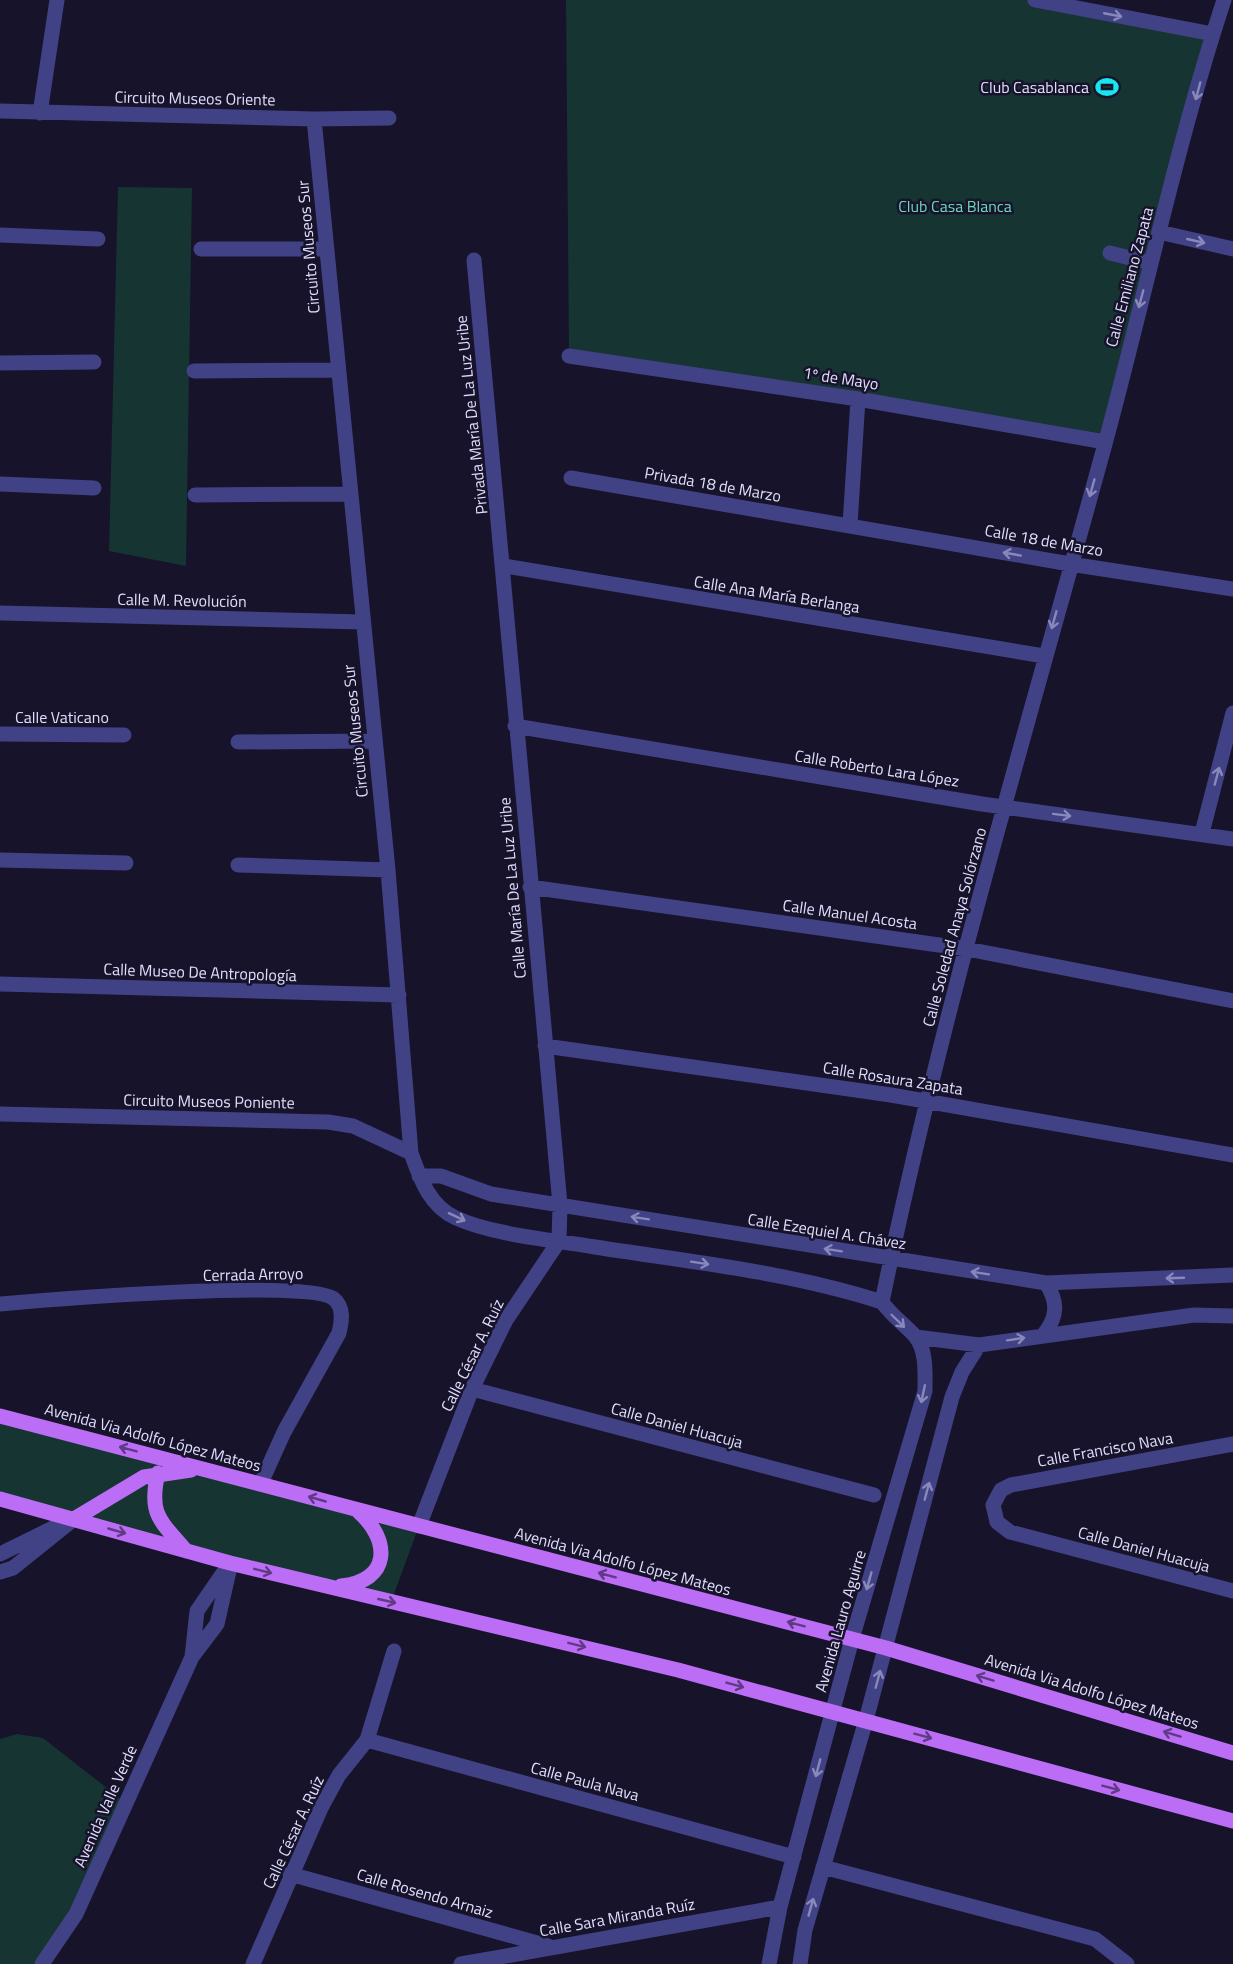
<svg xmlns="http://www.w3.org/2000/svg" width="1233" height="1964" font-family="'Titillium Web',sans-serif">
<rect width="100%" height="100%" fill="#16132a"/>
<path fill="#163431" d="M566 0H1035L1213 34 1105 442 569 356Z
M118 187 192 188 186 566 109 551Z
M0 1416 419 1526 391 1602 0 1499Z
M17 1734 43 1738 126 1803 42 1964H0V1739Z"/>
<g fill="none" stroke-linecap="round" stroke-linejoin="round">
<path stroke="#414285" stroke-width="15" d="M1035 0 1213 34
M0 111 314 119 389 118
M40 113 57 0
M314 119 388 870 411 1153C420 1178 429 1206 456 1218 493 1235 554 1240 595 1247 691 1262 789 1272 882 1302
M1159 232 1233 249
M0 235 98 239
M201 249H327
M1110 253 1150 263
M569 356 858 399 1105 442
M0 363 94 362
M194 371 338 370
M571 478 1070 564 1233 589
M0 484 94 488
M195 495 350 494
M850 525 858 399
M505 566 1044 656
M0 613 363 622
M515 726 982 804 1233 839
M0 734 124 735
M238 742 374 741
M1202 833 1233 713
M0 860 126 863
M238 865 388 870
M530 887 967 949 1233 1001
M0 984 399 995
M545 1046 891 1095 1233 1155
M0 1114 328 1122 353 1126 411 1153
M419 1176H441L491 1194 1046 1283 1233 1275
M882 1302C941 1013 1027 729 1105 444 1145 297 1176 146 1224 0
M0 1304C45 1300 311 1278 334 1299 344 1307 342 1321 339 1333L284 1432 261 1483
M1044 1334C1058 1316 1058 1302 1046 1283
M916 1337 979 1345 1194 1315 1233 1316
M472 1389 874 1495
M1233 1444 1011 1485 1001 1490 993 1505 997 1522 1010 1532 1233 1591
M419 1526 472 1389 506 1320 559 1241 560 1205C531 890 505 575 474 260
M0 1554 55 1527
M0 1572 13 1568 74 1519
M192 1657 217 1624 229 1571
M367 1740 794 1857
M823 1867 1095 1939 1127 1964
M290 1874 548 1946
M42 1964 76 1914 192 1657 197 1611 230 1563
M253 1964 321 1808 339 1775 367 1740 394 1651
M461 1964 780 1907
M769 1964 780 1907 852 1639 925 1391C925 1374 927 1350 915 1336 904 1324 892 1316 882 1302
M800 1964 805 1930 866 1720 952 1397 962 1372 979 1345"/>
<path stroke="#bb6df5" stroke-width="15" d="M0 1416 886 1648 1233 1753
M158 1473C148 1515 161 1521 186 1551
M0 1499 230 1563 678 1670 1233 1821
M74 1519 144 1477 191 1470
M341 1586C391 1581 391 1540 358 1511"/>
</g>
<defs><path id="oneway-shaft" d="M-6 0H5M1.5-3L5.5 0L1.5 3" fill="none" stroke-width="1.6" stroke-linecap="round" stroke-linejoin="round" transform="scale(1.5)"/></defs>
<g stroke="#8988bb">
<use href="#oneway-shaft" transform="translate(1113 15) rotate(11)"/>
<use href="#oneway-shaft" transform="translate(1198 91) rotate(105)"/>
<use href="#oneway-shaft" transform="translate(1196 241) rotate(13)"/>
<use href="#oneway-shaft" transform="translate(1141 299) rotate(105)"/>
<use href="#oneway-shaft" transform="translate(1092 488) rotate(106)"/>
<use href="#oneway-shaft" transform="translate(1012 554) rotate(-170)"/>
<use href="#oneway-shaft" transform="translate(1054 620) rotate(106)"/>
<use href="#oneway-shaft" transform="translate(1217 776) rotate(-75)"/>
<use href="#oneway-shaft" transform="translate(1062 815) rotate(7)"/>
<use href="#oneway-shaft" transform="translate(457 1217) rotate(25)"/>
<use href="#oneway-shaft" transform="translate(640 1218) rotate(-171)"/>
<use href="#oneway-shaft" transform="translate(833 1250) rotate(-171)"/>
<use href="#oneway-shaft" transform="translate(700 1263) rotate(9)"/>
<use href="#oneway-shaft" transform="translate(980 1273) rotate(-171)"/>
<use href="#oneway-shaft" transform="translate(1175 1278) rotate(178)"/>
<use href="#oneway-shaft" transform="translate(898 1321) rotate(44)"/>
<use href="#oneway-shaft" transform="translate(1016 1339) rotate(-9)"/>
<use href="#oneway-shaft" transform="translate(923 1394) rotate(102)"/>
<use href="#oneway-shaft" transform="translate(927 1491) rotate(-75)"/>
<use href="#oneway-shaft" transform="translate(869 1581) rotate(106)"/>
<use href="#oneway-shaft" transform="translate(878 1679) rotate(-75)"/>
<use href="#oneway-shaft" transform="translate(818 1768) rotate(105)"/>
<use href="#oneway-shaft" transform="translate(811 1907) rotate(-74)"/>
</g>
<g stroke="#603b85">
<use href="#oneway-shaft" transform="translate(128 1449) rotate(-165)"/>
<use href="#oneway-shaft" transform="translate(317 1499) rotate(-164)"/>
<use href="#oneway-shaft" transform="translate(117 1531) rotate(16)"/>
<use href="#oneway-shaft" transform="translate(263 1571) rotate(14)"/>
<use href="#oneway-shaft" transform="translate(607 1575) rotate(-165)"/>
<use href="#oneway-shaft" transform="translate(387 1601) rotate(13)"/>
<use href="#oneway-shaft" transform="translate(796 1624) rotate(-165)"/>
<use href="#oneway-shaft" transform="translate(577 1645) rotate(14)"/>
<use href="#oneway-shaft" transform="translate(985 1678) rotate(-163)"/>
<use href="#oneway-shaft" transform="translate(735 1685) rotate(15)"/>
<use href="#oneway-shaft" transform="translate(1172 1734) rotate(-163)"/>
<use href="#oneway-shaft" transform="translate(923 1736) rotate(15)"/>
<use href="#oneway-shaft" transform="translate(1111 1788) rotate(15)"/>
</g>
<defs>
<g id="stadium-bare" transform="scale(1.8)"><path d="M0-5a6.5 5 0 1 0 0 10a6.5 5 0 1 0 0-10ZM-3.5-1.8h7v3.6h-7Z" fill="#17e5ef" stroke="#16132a" stroke-width="2.5" paint-order="stroke"/></g>
</defs>
<g fill-rule="evenodd">
<use href="#stadium-bare" x="1107" y="87"/>
</g>
<g text-anchor="middle" stroke-width="5" stroke-linejoin="round" paint-order="stroke">
<g font-size="16" fill="#e0defd" stroke="#16132a" text-anchor="end">
<text x="1089" y="93">Club Casablanca</text>
</g>
<g font-size="16" fill="#e0defd" stroke="#16132a">
<text transform="translate(195 98) rotate(1)" y="6">Circuito Museos Oriente</text>
<text transform="translate(308 247) rotate(-95)" y="6">Circuito Museos Sur</text>
<text transform="translate(1129 277) rotate(-75)" y="6">Calle Emiliano Zapata</text>
<text transform="translate(841 378) rotate(9)" y="6">1º de Mayo</text>
<text transform="translate(471 415) rotate(-96)" y="6">Privada María De La Luz Uribe</text>
<text transform="translate(713 484) rotate(10)" y="6">Privada 18 de Marzo</text>
<text transform="translate(1044 540) rotate(10)" y="6">Calle 18 de Marzo</text>
<text transform="translate(777 594) rotate(9)" y="6">Calle Ana María Berlanga</text>
<text transform="translate(182 600) rotate(1)" y="6">Calle M. Revolución</text>
<text x="62" y="723">Calle Vaticano</text>
<text transform="translate(355 731) rotate(-96)" y="6">Circuito Museos Sur</text>
<text transform="translate(877 768) rotate(9)" y="6">Calle Roberto Lara López</text>
<text transform="translate(512 888) rotate(-95)" y="6">Calle María De La Luz Uribe</text>
<text transform="translate(850 914) rotate(8)" y="6">Calle Manuel Acosta</text>
<text transform="translate(954 927) rotate(-75)" y="6">Calle Soledad Anaya Solórzano</text>
<text transform="translate(200 972) rotate(2)" y="6">Calle Museo De Antropología</text>
<text transform="translate(893 1078) rotate(9)" y="6">Calle Rosaura Zapata</text>
<text transform="translate(209 1101) rotate(1)" y="6">Circuito Museos Poniente</text>
<text transform="translate(827 1231) rotate(9)" y="6">Calle Ezequiel A. Chávez</text>
<text transform="translate(253 1274) rotate(-1)" y="6">Cerrada Arroyo</text>
<text transform="translate(472 1355) rotate(-64)" y="6">Calle César A. Ruíz</text>
<text transform="translate(677 1425) rotate(15)" y="6">Calle Daniel Huacuja</text>
<text transform="translate(153 1437) rotate(15)" y="6">Avenida Via Adolfo López Mateos</text>
<text transform="translate(1105 1449) rotate(-10)" y="6">Calle Francisco Nava</text>
<text transform="translate(1144 1549) rotate(15)" y="6">Calle Daniel Huacuja</text>
<text transform="translate(623 1561) rotate(15)" y="6">Avenida Via Adolfo López Mateos</text>
<text transform="translate(840 1621) rotate(-74)" y="6">Avenida Lauro Aguirre</text>
<text transform="translate(1092 1691) rotate(17)" y="6">Avenida Via Adolfo López Mateos</text>
<text transform="translate(585 1781) rotate(15)" y="6">Calle Paula Nava</text>
<text transform="translate(105 1806) rotate(-66)" y="6">Avenida Valle Verde</text>
<text transform="translate(293 1832) rotate(-65)" y="6">Calle César A. Ruíz</text>
<text transform="translate(425 1893) rotate(16)" y="6">Calle Rosendo Arnaiz</text>
<text transform="translate(617 1917) rotate(-10)" y="6">Calle Sara Miranda Ruíz</text>
</g>
<g font-size="16" fill="#6dd9b9" stroke="#16132a">
<text x="955" y="212">Club Casa Blanca</text>
</g>
</g>
</svg>
